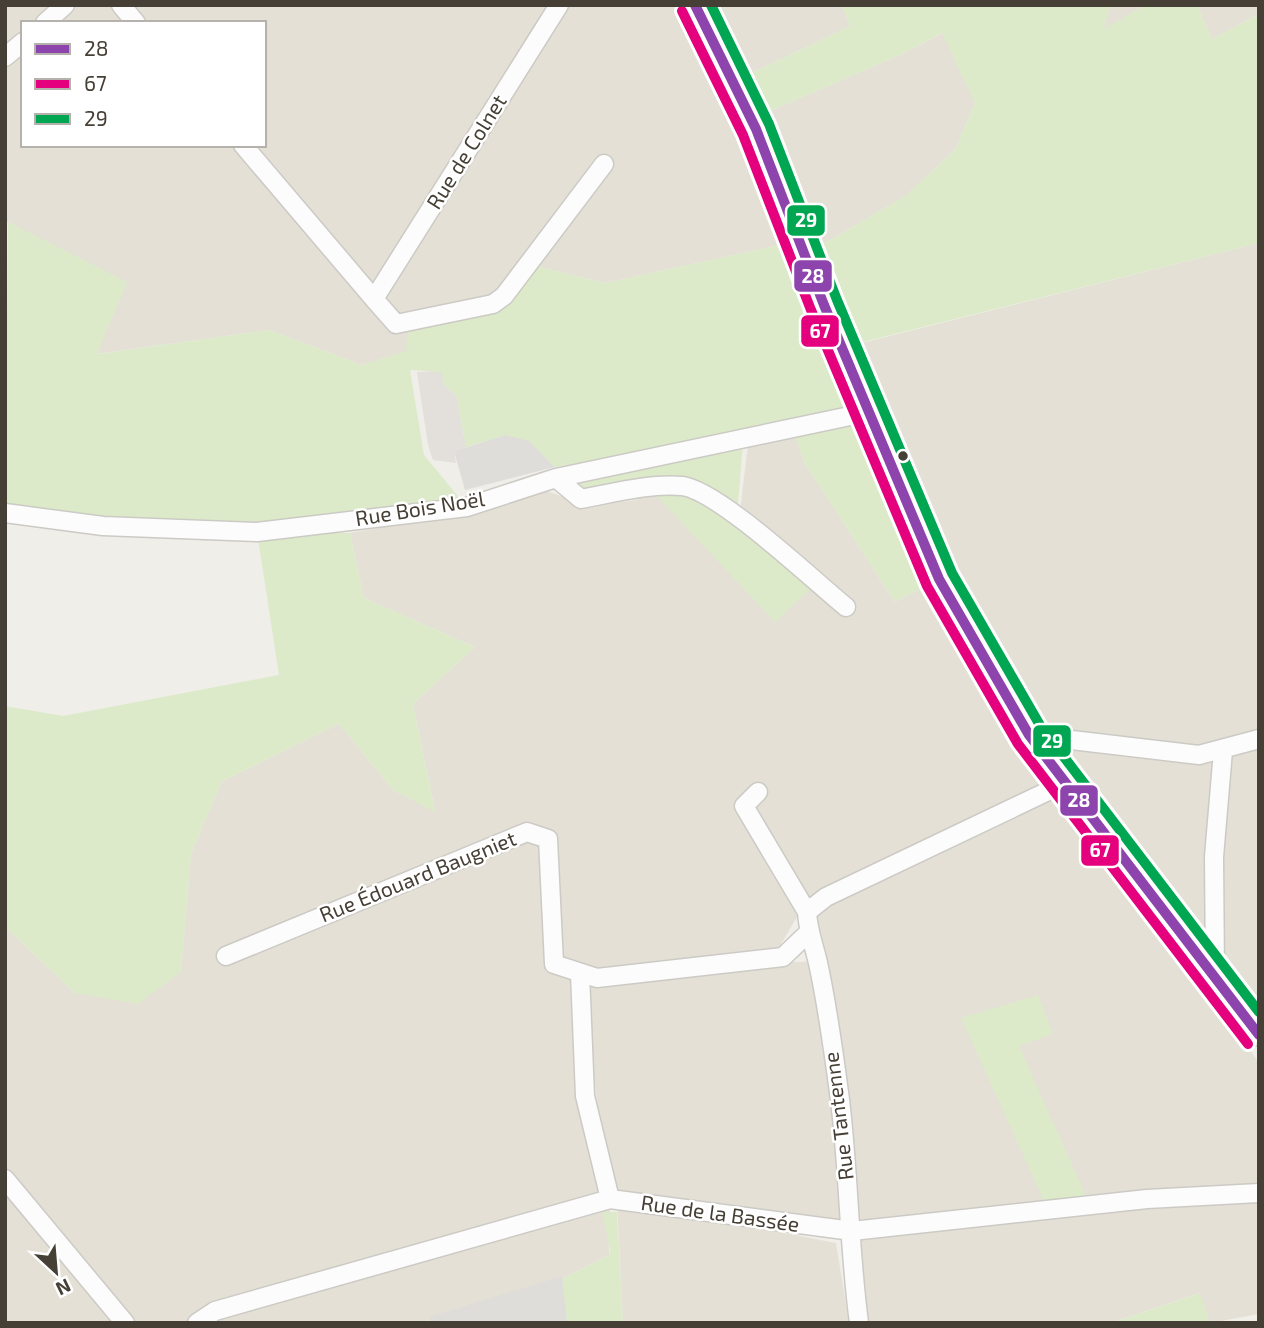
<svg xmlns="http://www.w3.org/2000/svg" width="1264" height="1328" font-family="'Exo 2',sans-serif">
<rect width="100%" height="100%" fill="#f0eee9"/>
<path fill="#e4e0d6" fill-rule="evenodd" d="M5 5H64L43 23H23V40L5 55Z
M68 5H118L134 23H47Z
M121 5H692L793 242 605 283 532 265 515 283 407 351 362 365 269 330 96 354 34 237 8 222 5 224V58L23 44V145H264V23H136Z
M695 5H842L850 26 748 75 763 114 900 55 943 33 975 103 955 150 904 197 816 248 737 71Z
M1110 5H1146L1103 30Z
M1197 5H1259V14L1212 39Z
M1259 243V734L1226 757 1259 748V1035L1041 733 930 546 850 346Z
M794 433 805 464 895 602 936 581 1061 779 1259 1063V1193L852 1231 633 1204 836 1243 849 1323H623L617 1201 610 1200 609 1255 558 1281 418 1323H5V927L75 993 181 972 191 854 222 781 339 724 393 790 435 811 413 704 475 647 364 598 350 533 455 514 546 491 591 506 636 500 648 488 739 519 748 445ZM803 907 817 961 715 966 772 959ZM581 979 608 1184 578 1044Z
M1259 1196V1314L1210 1323 1199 1293 1111 1323H864L856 1239Z"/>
<path fill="#e3dfda" d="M443 371V384L456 395 466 447 454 451 456 463 433 460 428 445 417 372Z"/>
<path fill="#dceac9" d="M842 5H1110L1104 29 1146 5H1197L1212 39 1259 14V243L843 347 816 248 904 197 955 150 975 103 942 33 900 55 763 114 748 75 850 26Z
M8 222 127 282 97 354 269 330 362 365 406 351 408 322 502 298 532 265 605 283 793 242 853 415 555 467C518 430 515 433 466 447L456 395 443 384 442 372 410 370 424 455 467 507 265 532 350 533 364 598 475 647 413 704 435 812 393 790 339 724 222 781 191 854 181 972 138 1004 75 993 5 927V706L63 716 279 675 257 532 5 513Z
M857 426 869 437 936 581 895 602 805 464 794 433Z
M743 443 737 517 813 587 775 622 649 488 581 499 556 478Z
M1038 995 1053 1034 1019 1046 1090 1205 1048 1210 961 1018Z
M602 1212H617L623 1323H418L558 1281 609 1255 610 1249Z
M1200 1293 1210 1323H1111Z"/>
<path fill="#dfddd9" d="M506 435 529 441 555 467 465 490 454 451Z
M562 1276 567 1323H431L429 1317Z"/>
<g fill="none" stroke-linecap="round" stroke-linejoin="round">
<g stroke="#cccac5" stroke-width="21">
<path id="minor" d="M121 5 136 23
M45 23 65 5
M5 57 23 42
M243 145 374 299 559 5
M374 299 396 324 493 304 504 296 604 164
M556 478 581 499C613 493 650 483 682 486 718 490 813 580 846 607
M5 513 103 526 257 532 467 507 556 478 869 412
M1029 735 1199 755 1259 739
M758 792 744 806 807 912
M226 956 527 832 548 839 554 964 597 978 783 957 808 933
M580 973 585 1096 610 1199
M1215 975 1214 857 1223 751
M5 1179 125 1323
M197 1323 215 1311 610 1199 852 1231 1147 1199 1259 1193
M859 1323C849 1249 849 1174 840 1100 834 1055 828 1008 818 963 814 945 808 931 807 912L826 897 1065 783"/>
</g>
<g stroke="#d2cab6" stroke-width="24">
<path id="major" d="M695 5 756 129 824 305 939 579 1029 735 1259 1035"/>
</g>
<use href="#minor" stroke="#fdfcfc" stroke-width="18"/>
<use href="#major" stroke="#f0ede3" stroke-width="21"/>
<g stroke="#fff" stroke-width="16">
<path id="bus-1" d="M695 5 756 129 824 305 939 579 1029 735 1259 1035"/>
</g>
<g stroke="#fff" stroke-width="16">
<path id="bus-2" d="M682 11 743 135 811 310 927 586 1018 744 1248 1044"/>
</g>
<g stroke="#fff" stroke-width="16">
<path id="bus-3" d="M711 5 769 124 837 300 952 573 1041 727 1259 1012"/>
</g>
<use href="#bus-1" stroke="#8e44ad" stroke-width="10"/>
<use href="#bus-2" stroke="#e5007d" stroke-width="10"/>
<use href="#bus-3" stroke="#00a651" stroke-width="10"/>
</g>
<circle fill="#453f35" stroke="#fff" stroke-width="2.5" cx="903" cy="456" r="6"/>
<g text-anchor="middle" stroke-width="5" stroke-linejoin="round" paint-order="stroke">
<g font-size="21" fill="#453f35" stroke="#fff">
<text transform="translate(467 152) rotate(-58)" y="7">Rue de Colnet</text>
<text transform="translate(420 509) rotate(-9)" y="7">Rue Bois Noël</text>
<text transform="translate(418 877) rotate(-22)" y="7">Rue Édouard Baugniet</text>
<text transform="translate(839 1116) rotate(-97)" y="7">Rue Tantenne</text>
<text transform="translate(720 1214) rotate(8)" y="7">Rue de la Bassée</text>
</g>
</g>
<g stroke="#fff" stroke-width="2.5">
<rect x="786" y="204" width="40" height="33" rx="7" fill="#00a651"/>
<rect x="793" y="259" width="40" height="34" rx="7" fill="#8e44ad"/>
<rect x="800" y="314" width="40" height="34" rx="7" fill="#e5007d"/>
<rect x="1032" y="724" width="40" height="34" rx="7" fill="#00a651"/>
<rect x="1059" y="784" width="40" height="33" rx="7" fill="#8e44ad"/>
<rect x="1080" y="834" width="40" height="33" rx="7" fill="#e5007d"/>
</g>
<g font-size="19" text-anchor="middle" font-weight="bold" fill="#fff">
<text x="806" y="227">29</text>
<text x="813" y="283">28</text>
<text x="820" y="338">67</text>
<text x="1052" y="748">29</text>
<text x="1079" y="807">28</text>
<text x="1100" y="857">67</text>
</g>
<rect width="1264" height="1328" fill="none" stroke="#453f35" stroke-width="14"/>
<rect x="21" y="21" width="245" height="126" fill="#ffffff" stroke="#b5b2ae" stroke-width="2"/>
<rect x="35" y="44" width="35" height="10" fill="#8e44ad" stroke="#b5b2ae" stroke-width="2"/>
<text x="84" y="56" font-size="21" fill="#453f35">28</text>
<rect x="35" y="79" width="35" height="10" fill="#e5007d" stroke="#b5b2ae" stroke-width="2"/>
<text x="84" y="91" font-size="21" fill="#453f35">67</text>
<rect x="35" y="114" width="35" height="10" fill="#00a651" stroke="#b5b2ae" stroke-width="2"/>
<text x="84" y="126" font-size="21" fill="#453f35">29</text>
<g transform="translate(56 1272) rotate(154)" stroke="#ffffff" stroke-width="5" paint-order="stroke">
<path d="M0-5L12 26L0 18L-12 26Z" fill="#453f35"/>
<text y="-10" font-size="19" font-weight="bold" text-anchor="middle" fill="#453f35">N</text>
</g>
</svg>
